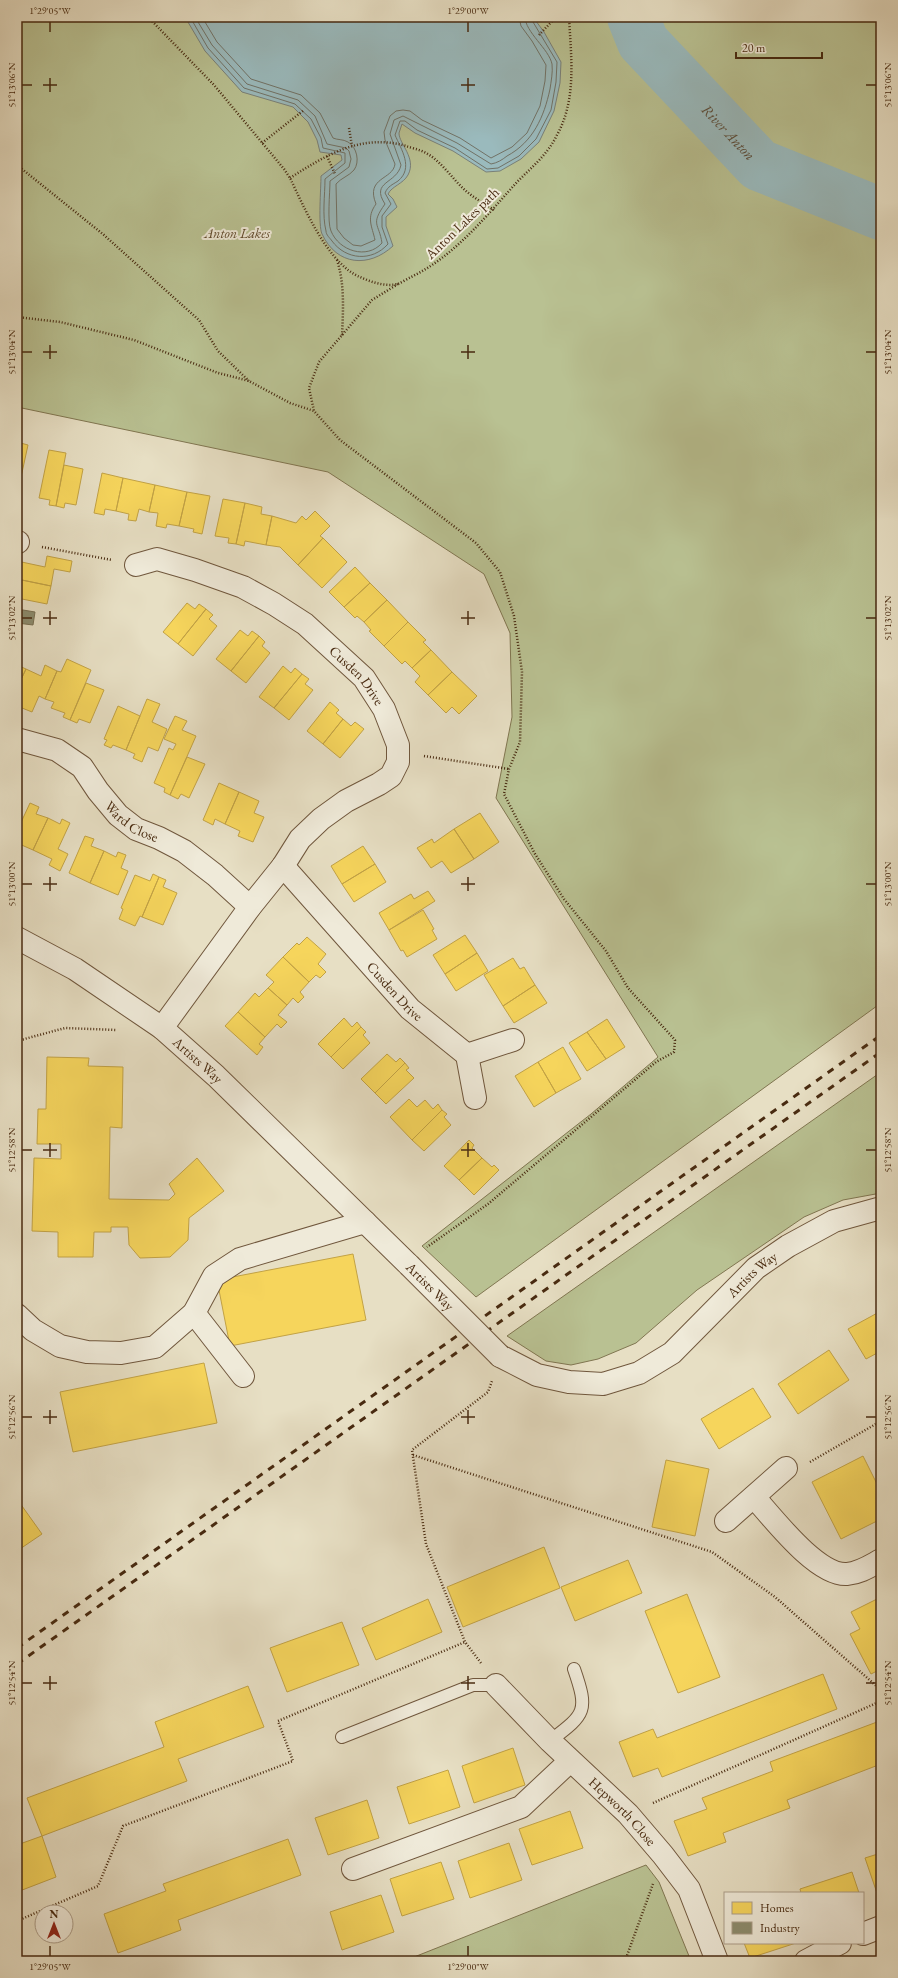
<svg xmlns="http://www.w3.org/2000/svg" width="898" height="1978" font-family="'EB Garamond',serif">
<rect width="100%" height="100%" fill="#e7dfc4"/>
<filter id="stains"><feTurbulence type="fractalNoise" baseFrequency=".005" numOctaves="4"/><feColorMatrix values="0 0 0 0 .2 0 0 0 0 .09 0 0 0 0 .02 0 0 0 .5 -.17"/></filter>
<radialGradient id="worn" r=".72"><stop offset=".6" stop-color="#630" stop-opacity="0"/><stop offset="1" stop-color="#630" stop-opacity=".3"/></radialGradient>
<path fill="#b9c192" stroke="#807651" d="M17 17H881V1003L476 1297 422 1246 591 1114 658 1057 496 798 512 717 510 633 484 574 328 472 17 407Z
M881 1072V1193L843 1200 804 1217 697 1290 636 1343 598 1359 571 1365 546 1361 507 1336Z
M646 1865 659 1882 691 1961H404Z"/>
<path fill="#9ababd" stroke="#798078" d="M185 17H533L544 32 561 62 560 83 554 111 539 142 521 159 500 171 486 172 453 151 415 133 402 124C401 127 400 130 399 133 399 144 417 158 408 175 403 184 392 186 388 194L393 199 397 207 386 217V226L393 246C369 268 337 266 322 234 318 225 321 188 321 176L342 160 341 155 320 152 317 140 308 122 293 107 242 92 205 51Z"/>
<path fill="#f6d55c" stroke="#c2a245" d="M17 442 28 445 18 491 17 490Z
M49 450 66 453 56 506 49 505 50 500 39 498Z
M64 465 83 469 76 505 65 503 64 508 56 506Z
M102 473 123 478 116 511 105 509 104 515 94 513Z
M123 478 155 485 149 512 139 509 136 521 128 520 129 514 116 511Z
M155 485 187 492 179 526 167 524 166 528 156 526 158 513 149 512Z
M187 492 210 496 202 534 193 532 194 529 179 526Z
M223 499 245 503 236 544 228 543 229 538 215 536Z
M245 503 262 507 261 514 272 516 266 545 245 541 244 546 236 544Z
M315 511 330 526 320 536 323 538 298 565 280 547 266 545 272 516 296 523 302 516 306 520Z
M323 538 347 562 322 588 298 565Z
M47 556 72 561 70 572 54 569 51 586 17 579V561L45 567Z
M355 567 370 583 344 607 329 592Z
M17 579 51 586 47 604 17 598Z
M370 583 387 600 364 622 357 616 355 618 344 607Z
M387 600 408 622 384 646 369 631 371 630 364 622Z
M187 603 195 609 199 604 206 609 178 644 163 632Z
M206 609 213 615 209 619 217 626 193 656 178 644Z
M408 622 426 640 423 642 431 650 412 668 405 661 402 664 384 646Z
M240 630 248 636 252 631 259 636 231 671 216 659Z
M259 636 265 642 262 646 270 653 246 683 231 671Z
M431 650 452 672 428 695 415 682 420 676 412 668Z
M67 659 91 670 70 720 63 717 65 713 51 708 54 702 45 699 57 671 61 672Z
M17 665 26 669 17 688Z
M45 665 57 671 45 699 39 696 32 712 17 706V688L26 669 41 676Z
M283 666 291 673 295 668 302 674 274 708 259 697Z
M452 672 477 696 459 714 452 707 446 713 428 695Z
M302 674 309 679 305 684 313 690 289 720 274 708Z
M86 683 104 690 90 723 79 719 77 723 70 720Z
M147 699 160 704 152 722 167 729 158 751 148 747 142 762 133 758 135 754 126 750Z
M330 702 339 710 336 713 343 719 323 744 307 731Z
M118 706 140 716 126 750 113 745 111 748 104 745 107 740 104 739Z
M175 716 187 721 182 730 196 736 170 795 164 792 165 788 154 783 169 748 173 750 176 744 164 739Z
M343 719 351 726 355 722 364 729 340 758 323 744Z
M187 757 205 764 189 798 181 794 178 799 170 795Z
M219 783 239 792 225 824 215 819 213 825 203 820Z
M239 792 259 801 254 813 264 817 253 842 238 836 240 831 225 824Z
M30 803 39 807 36 814 48 818 33 850 17 843V831Z
M480 813 499 842 474 859 454 829Z
M48 818 60 824 62 819 70 823 58 849 68 854 60 871 49 865 52 859 33 850Z
M454 829 474 859 451 873 442 861 431 868 417 848 432 839 434 843Z
M85 836 94 839 91 846 104 851 90 883 69 873Z
M363 846 375 864 342 884 331 866Z
M104 851 116 857 118 852 126 855 121 868 128 871 118 895 90 883Z
M375 864 386 882 354 902 342 884Z
M153 874 159 877 142 917 140 916 135 926 119 919 123 909 121 908 135 875 150 881Z
M159 877 166 880 163 887 177 893 163 925 142 917Z
M428 891 435 901 389 930 379 913 411 894 414 899Z
M423 910 434 929 432 930 437 939 407 957 403 950 401 951 389 930Z
M465 935 477 953 445 974 433 955Z
M307 937 326 954 318 964 326 972 320 978 316 975 309 982 283 957 297 943 299 945Z
M477 953 488 971 456 991 445 974Z
M283 957 309 982 300 992 304 997 298 1003 293 998 287 1005 268 988 274 982 266 975Z
M513 958 520 969 524 967 535 985 503 1006 484 975Z
M535 985 547 1003 514 1023 503 1006Z
M268 988 287 1005 278 1015 287 1022 281 1028 277 1024 265 1037 238 1012 255 993 259 997Z
M238 1012 265 1037 259 1044 263 1047 257 1055 225 1026Z
M344 1018 352 1027 357 1022 361 1027 331 1057 318 1044Z
M607 1019 625 1047 606 1059 587 1032Z
M361 1027 366 1032 363 1035 370 1043 343 1069 331 1057Z
M587 1032 606 1059 587 1071 569 1043Z
M563 1047 581 1079 556 1093 538 1062Z
M387 1054 396 1062 400 1058 405 1063 375 1093 361 1079Z
M47 1057 89 1058 88 1066 123 1067 122 1128 110 1127 109 1199 169 1200 175 1194 169 1184 197 1158 224 1191 189 1218 188 1240 170 1257 140 1258 129 1245 128 1227H111V1232H94L93 1257H58V1232L32 1231 34 1158 61 1159V1144H37L38 1109H46Z
M538 1062 556 1093 534 1107 515 1076Z
M405 1063 409 1068 406 1070 414 1078 386 1104 375 1093Z
M409 1099 417 1107 425 1100 433 1109 438 1104 442 1110 412 1140 390 1117Z
M442 1110 447 1114 444 1117 451 1125 424 1151 412 1140Z
M469 1140 474 1145 472 1148 482 1158 459 1180 444 1166Z
M482 1158 492 1167 494 1165 499 1170 474 1195 459 1180Z
M353 1254 366 1320 230 1346 217 1280Z
M881 1311V1351L866 1359 848 1329Z
M829 1350 849 1380 798 1414 778 1384Z
M204 1363 217 1423 73 1452 60 1392Z
M753 1388 771 1417 719 1449 701 1419Z
M863 1456 881 1492V1519L841 1539 812 1482Z
M666 1460 709 1469 695 1536 652 1527Z
M17 1499 42 1534 17 1551Z
M544 1547 560 1588 463 1627 447 1587Z
M628 1560 642 1593 575 1621 561 1587Z
M687 1594 720 1677 678 1693 645 1611Z
M881 1597V1669L871 1674 850 1634 860 1629 851 1612Z
M428 1599 442 1632 376 1660 362 1628Z
M342 1622 359 1665 287 1692 270 1648Z
M823 1674 837 1709 662 1777 658 1768 633 1777 619 1742 653 1729 657 1738Z
M248 1686 264 1727 178 1759 187 1781 42 1836 27 1798 164 1747 155 1722Z
M877 1722 881 1732V1764L787 1800 790 1808 723 1833 726 1842 688 1856 674 1821 707 1809 702 1798 773 1771 770 1762Z
M513 1748 525 1785 474 1803 462 1766Z
M448 1770 460 1807 409 1824 397 1787Z
M367 1800 379 1838 328 1855 315 1818Z
M570 1811 583 1848 532 1865 519 1829Z
M42 1836 56 1877 17 1892V1845Z
M288 1839 301 1875 178 1920 181 1930 118 1953 104 1914 166 1891 163 1884Z
M509 1843 522 1880 470 1898 458 1861Z
M881 1853V1895L878 1896 865 1858Z
M441 1862 454 1899 402 1916 390 1879Z
M852 1872 859 1893H801L800 1889Z
M381 1895 394 1932 342 1950 330 1912Z
M744 1943H796L750 1958Z"/>
<path fill="#8c8c6e" stroke="#786f52" d="M17 609 35 612 33 625 17 623Z"/>
<g fill="none" stroke-linecap="round" stroke-linejoin="round">
<path stroke="#717266" stroke-width="1" d="M190 17 208 48 244 88 295 104 311 119 321 138 323 148 345 153V163L325 179C325 195 322 215 326 231 326 235 330 238 332 241 346 260 372 262 388 244L382 227V216L391 204 385 193C388 186 392 185 398 181 414 168 401 149 395 135L400 121H405L417 130 455 148 487 169 498 168 519 156 536 139 551 110 556 82 557 62 530 17
M195 17 212 45 247 84 298 100 315 116 327 144 346 148 349 151 351 159 349 167 330 181C330 192 327 222 331 231 339 251 367 260 382 243 379 223 370 225 385 204 370 181 397 184 401 165L390 134 394 120 403 116 457 143 491 164C497 163 502 160 507 156 533 142 544 117 550 89 551 82 553 72 552 64 549 49 525 32 525 17
M202 17 217 42 251 79 301 95 320 113 333 138C337 140 343 139 348 142 357 147 360 162 354 170 349 176 341 178 336 184L337 229 344 238 353 245 361 246 375 240C372 226 366 218 376 204 365 177 393 180 395 164L385 140 384 132 390 116 396 111 403 110 410 111 422 120 460 138 491 158 512 147 527 133 540 106 545 81 546 65 532 41 521 26 519 17"/>
<path stroke="#9ababd" stroke-width="52" id="s1" d="M633 17 643 42 759 165 881 214"/>
<g stroke="#70573d" stroke-width="14">
<path id="service" d="M342 1737 473 1685H496
M550 1741C585 1714 589 1712 574 1669"/>
</g>
<g stroke="#70573d" stroke-width="24">
<g id="minor">
<path d="M17 542H18"/>
<path id="s2" d="M136 565 157 559 195 570 243 587 274 604 305 624 364 678 384 709 398 745V762L391 776 379 784 346 801 321 819 300 839 283 866 250 907 162 1028"/>
<path id="s3" d="M17 739 57 750 82 767 98 791 118 815 136 829 159 838 184 851 215 875 250 907"/>
<path id="s4" d="M283 866 410 1009 467 1055 475 1098"/>
<path id="s5" d="M17 938 75 969 162 1028 216 1076 409 1265"/>
<path d="M467 1055 513 1040"/>
<path d="M194 1313 243 1376"/>
<path d="M17 1315 33 1330 60 1346 87 1352 121 1353 155 1347 194 1313 214 1276 240 1259 365 1222"/>
<path id="s6" d="M500 1356 537 1375 569 1382 603 1384 639 1373 672 1353 756 1268 788 1246 834 1221 881 1208"/>
<path d="M754 1497C773 1518 817 1576 847 1574 860 1573 870 1566 881 1560"/>
<path d="M726 1521 786 1468"/>
<path id="s7" d="M496 1685 550 1741 628 1814 663 1855 689 1889 717 1961"/>
<path d="M353 1869 521 1807 570 1761"/>
<path d="M863 1934 881 1927"/>
<path d="M806 1961 840 1943"/>
</g>
</g>
<path stroke="#482a10" stroke-width="2.5" stroke-dasharray="1 2" stroke-linecap="butt" d="M148 17 214 85 284 169 290 178C304 207 328 264 360 277 371 282 385 287 398 284 402 282 407 279 411 277 455 256 486 216 518 181 532 167 548 154 557 135 577 99 571 57 569 17
M539 35 556 17
M349 128 352 146
M262 143 304 110
M327 156 335 174
M17 165 104 235 199 320 218 351 249 381
M290 178C326 155 362 133 406 146 411 148 418 149 424 152 441 160 452 179 466 191 474 198 485 204 494 210
M337 260C345 285 343 311 342 337
M398 284 372 300 319 362 309 388 314 411 340 440 476 543 500 572 514 616 522 672 520 742 509 769 504 794 535 854 564 899 606 951 628 988 675 1040 674 1052 656 1062 488 1204 427 1247
M17 317 60 322 134 340 218 373 249 381 290 403 314 411
M42 547 112 560
M424 756 509 769
M17 1041 65 1028 117 1030
M413 1455 712 1552 775 1597 881 1690
M810 1462 881 1421
M481 1663 465 1642 426 1544 412 1450 488 1392 492 1381
M653 1803 881 1701
M17 1921 98 1886 123 1826 293 1761 278 1721 465 1642
M625 1961 653 1884"/>
<use href="#service" stroke="#efead9" stroke-width="12"/>
<use href="#minor" stroke="#efead9" stroke-width="22"/>
<path stroke="#482a10" stroke-width="3" stroke-dasharray="7 7" stroke-linecap="butt" d="M17 1648 881 1035
M17 1664 881 1052"/>
<g stroke="#70573d" stroke-width="24" stroke-linecap="butt">
<g id="minor-bridge">
<path id="s8" d="M409 1265 500 1356"/>
</g>
</g>
<use href="#minor-bridge" stroke="#efead9" stroke-width="22"/>
</g>
<path fill="none" stroke="#482a10" stroke-width="1.5" d="M50 22V32M468 22V32M50 78V92M468 78V92M22 85H32M43 85H57M461 85H475M866 85H876M50 345V359M468 345V359M22 352H32M43 352H57M461 352H475M866 352H876M50 611V625M468 611V625M22 618H32M43 618H57M461 618H475M866 618H876M50 877V891M468 877V891M22 884H32M43 884H57M461 884H475M866 884H876M50 1143V1157M468 1143V1157M22 1150H32M43 1150H57M461 1150H475M866 1150H876M50 1410V1424M468 1410V1424M22 1417H32M43 1417H57M461 1417H475M866 1417H876M50 1676V1690M468 1676V1690M22 1683H32M43 1683H57M461 1683H475M866 1683H876M50 1946V1956M468 1946V1956"/>
<g text-anchor="middle" stroke-width="4" stroke-linejoin="round" paint-order="stroke">
<g font-size="14" fill="#482a10" stroke="#efead9">
<text transform="translate(462 223) rotate(-44)" y="5">Anton Lakes path</text>
<text dy="5" stroke="none"><textPath href="#s2" startOffset="258">Cusden Drive</textPath></text>
<text dy="5" stroke="none"><textPath href="#s3" startOffset="147">Ward Close</textPath></text>
<text dy="5" stroke="none"><textPath href="#s4" startOffset="168">Cusden Drive</textPath></text>
<text dy="5" stroke="none"><textPath href="#s5" startOffset="219">Artists Way</textPath></text>
<text dy="5" stroke="none"><textPath href="#s6" startOffset="297">Artists Way</textPath></text>
<text dy="5" stroke="none"><textPath href="#s8" startOffset="30">Artists Way</textPath></text>
<text dy="5" stroke="none"><textPath href="#s7" startOffset="179">Hepworth Close</textPath></text>
</g>
<g font-size="14" font-style="italic" fill="#5f482a" stroke="#efead9">
<text x="237" y="238">Anton Lakes</text>
</g>
<g font-size="15" font-style="italic" fill="#5c4e3b" stroke="#efead9">
<text dy="5" stroke="none"><textPath href="#s1" startOffset="151">River Anton</textPath></text>
</g>
</g>
<rect width="898" height="1978" fill="none" stroke="#e7dfc4" stroke-width="44"/>
<rect x="724" y="1892" width="140" height="52" fill="#efead9" stroke="#ac9d89"/>
<rect x="732" y="1902" width="20" height="12" fill="#f6d55c" stroke="#ac9d89"/>
<text x="760" y="1912" font-size="12" fill="#482a10">Homes</text>
<rect x="732" y="1922" width="20" height="12" fill="#8c8c6e" stroke="#ac9d89"/>
<text x="760" y="1932" font-size="12" fill="#482a10">Industry</text>
<g transform="translate(54 1924)"><circle r="19" fill="#efead9" stroke="#ac9d89"/>
<path d="M0-3L7 15L0 10L-7 15Z" fill="#8f2418"/>
<text y="-6" font-size="11" font-weight="bold" text-anchor="middle" fill="#482a10">N</text>
</g>
<path d="M736 52v6h86v-6" fill="none" stroke="#482a10" stroke-width="2"/>
<text x="742" y="52" font-size="12" fill="#482a10" stroke="#efead9" stroke-width="3" paint-order="stroke">20 m</text>
<rect x="22" y="22" width="854" height="1934" fill="none" stroke="#482a10" stroke-width="1.5"/>
<g font-size="10" text-anchor="middle" fill="#482a10">
<text x="50" y="14">1°29'05"W</text>
<text x="468" y="14">1°29'00"W</text>
<text transform="translate(11 85) rotate(-90)" y="4">51°13'06"N</text>
<text transform="translate(887 85) rotate(-90)" y="4">51°13'06"N</text>
<text transform="translate(11 352) rotate(-90)" y="4">51°13'04"N</text>
<text transform="translate(887 352) rotate(-90)" y="4">51°13'04"N</text>
<text transform="translate(11 618) rotate(-90)" y="4">51°13'02"N</text>
<text transform="translate(887 618) rotate(-90)" y="4">51°13'02"N</text>
<text transform="translate(11 884) rotate(-90)" y="4">51°13'00"N</text>
<text transform="translate(887 884) rotate(-90)" y="4">51°13'00"N</text>
<text transform="translate(11 1150) rotate(-90)" y="4">51°12'58"N</text>
<text transform="translate(887 1150) rotate(-90)" y="4">51°12'58"N</text>
<text transform="translate(11 1417) rotate(-90)" y="4">51°12'56"N</text>
<text transform="translate(887 1417) rotate(-90)" y="4">51°12'56"N</text>
<text transform="translate(11 1683) rotate(-90)" y="4">51°12'54"N</text>
<text transform="translate(887 1683) rotate(-90)" y="4">51°12'54"N</text>
<text x="50" y="1970">1°29'05"W</text>
<text x="468" y="1970">1°29'00"W</text>
</g>
<rect width="100%" height="100%" filter="url(#stains)"/>
<rect width="100%" height="100%" fill="url(#worn)"/>
</svg>
